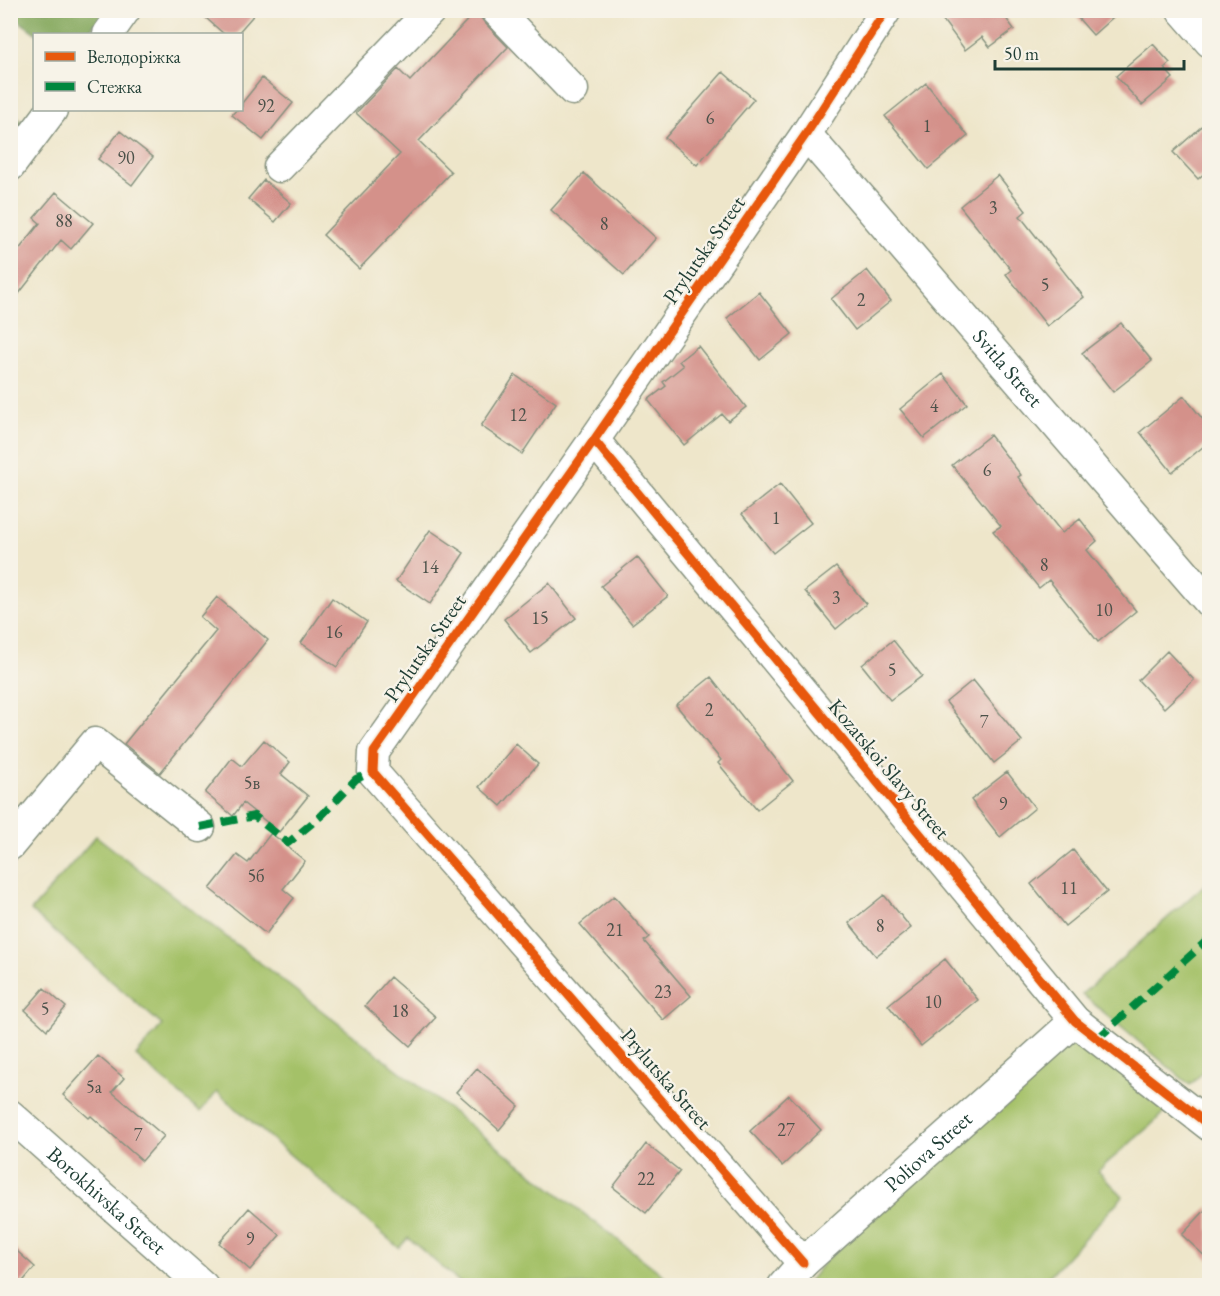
<svg xmlns="http://www.w3.org/2000/svg" width="1220" height="1296" font-family="'EB Garamond',serif">
<rect width="100%" height="100%" fill="#f7f3e8"/>
<filter id="ink" filterUnits="userSpaceOnUse"><feTurbulence type="fractalNoise" baseFrequency=".0167" numOctaves="2"/><feDisplacementMap in="SourceGraphic" scale="12" xChannelSelector="R" yChannelSelector="G"/><feConvolveMatrix kernelMatrix="1 2 1 2 8 2 1 2 1" color-interpolation-filters="sRGB"/></filter>
<filter id="wash" filterUnits="userSpaceOnUse"><feTurbulence type="fractalNoise" baseFrequency=".008" numOctaves="4" result="noise"/><feDisplacementMap in="SourceGraphic" scale="24" xChannelSelector="R" yChannelSelector="G"/><feGaussianBlur stdDeviation="1.35" result="paint"/><feColorMatrix in="noise" values="0 0 0 0 0 0 0 0 0 0 0 0 0 0 0 0 0 1.4 0 .05"/><feComposite in="paint" operator="in"/></filter>
<g filter="url(#wash)">
<rect width="100%" height="100%" fill="#eee6ca"/>
<path fill="#a4c168" stroke="#627f4e" stroke-width="1.5" d="M96 836 676 1285H463L408 1238 399 1248 217 1092 200 1112 136 1056 162 1025 31 911Z
M1209 881V1066L1190 1085 1082 994Z
M1077 1038 1168 1110 1098 1171 1123 1196 1041 1285 805 1286 826 1260Z"/>
<path fill="#83a75c" stroke="#517248" stroke-width="1.5" d="M10 11 11 10 105 11 87 34H37L11 15Z
M11 112 22 122 11 138Z"/>
<g id="blocks">
<path fill="#d4918a" d="M197 10H258L237 34H224Z
M477 10 479 11V15L484 22 508 47 419 141 451 172 359 269 323 235 400 154 356 113 398 69 410 81Z
M954 10H1000L1014 29 990 47 982 37 965 50 942 19Z
M1071 10H1121L1093 35Z
M1153 44 1170 63 1164 68 1173 78 1142 105 1116 76Z
M723 72 754 99 697 165 665 138Z
M262 78 293 103 263 140 232 115 236 110H242V103Z
M926 83 968 136 928 169 885 116Z
M1209 120V169L1198 179 1173 152Z
M120 131 153 157 132 185 98 159Z
M584 173 656 238 624 275 551 210Z
M998 175 1026 211 1020 216 1084 297 1047 326 1006 274 1011 270 960 206Z
M264 180 291 203 275 222 248 199Z
M56 192 93 223 71 249 61 240 10 305V261L40 223 34 218Z
M867 270 891 301 855 330 831 299Z
M759 292 792 334 760 360 727 318Z
M1121 323 1152 361 1113 392 1082 353Z
M698 346 746 407 728 421 722 414 684 445 648 400 666 386 663 382 683 366 679 361Z
M943 374 967 404 924 438 900 409Z
M515 375 556 403 522 454 481 426Z
M1184 396 1209 427V442L1172 472 1140 432Z
M990 435 1021 475 1018 477 1062 533 1080 519 1097 541 1087 550 1136 611 1098 642 1049 580 1039 588 993 531 1001 526 952 465Z
M780 484 811 523 773 553 742 514Z
M430 530 464 553 430 604 396 581Z
M637 557 668 596 632 624 601 586Z
M836 567 866 604 836 629 805 591Z
M549 583 576 618 531 653 504 619Z
M217 597 268 640 160 773 124 744 216 631 200 617Z
M332 598 367 622 337 667 301 643Z
M893 640 922 676 890 700 862 665Z
M1167 651 1194 680 1164 708 1138 680Z
M711 677 793 781 757 810 718 763 721 760 676 705Z
M973 680 1022 741 994 763 946 702Z
M264 740 290 762 281 774 308 796 279 832 243 803 233 816 205 793 232 758 242 766Z
M516 744 538 764 501 806 479 787Z
M1007 772 1035 808 1000 837 971 800Z
M271 833 305 861 283 889 294 898 266 934 210 889 237 855 248 863Z
M1073 850 1107 892 1065 926 1031 884Z
M884 895 911 928 876 956 849 923Z
M614 896 649 937 644 941 691 996 663 1020 580 924Z
M945 959 978 1000 921 1046 888 1005Z
M390 977 436 1017 410 1046 365 1006Z
M44 988 66 1007 47 1030 25 1010Z
M98 1056 124 1078 112 1092 164 1136 142 1161 91 1116 89 1118 63 1095Z
M477 1068 519 1106 499 1130 456 1092Z
M789 1095 821 1130 782 1166 750 1131Z
M646 1144 680 1171 646 1213 613 1187Z
M1209 1206V1260L1182 1235Z
M249 1208 280 1235 250 1270 219 1243Z
M10 1245 35 1267 19 1286H10Z"/>
</g>
</g>
<g filter="url(#ink)">
<use href="#blocks" fill-opacity="0" stroke="#86927f" stroke-width="1.5"/>
<g fill="none" stroke-linecap="round" stroke-linejoin="round">
<g stroke="#86927f" stroke-width="33">
<g id="minor">
<path d="M496 10 573 90"/>
<path d="M1182 10 1210 42"/>
<path d="M108 34 125 10"/>
<path id="s1" d="M806 134 1210 603"/>
<path d="M10 166 52 110"/>
<path d="M279 167 431 10"/>
<path d="M594 440 1075 1021 1210 1126"/>
<path d="M10 845 95 743 200 827"/>
<path id="s2" d="M10 1115 203 1286"/>
<path d="M803 1263 373 772 374 752 594 440 806 134 886 10"/>
<path id="s3" d="M783 1286 803 1263 1075 1021"/>
</g>
</g>
<use href="#minor" stroke="#fff" stroke-width="30"/>
<path stroke="#00873e" stroke-width="8" stroke-dasharray="15 8" stroke-linecap="butt" d="M200 827 254 816 288 843 322 815 356 779 373 772
M1097 1039 1210 938"/>
<g stroke="#f7f3e8" stroke-width="13">
<path id="cycleway" d="M594 440 1075 1021 1210 1126
M803 1263 373 772 374 752 594 440 806 134 886 10"/>
</g>
<use href="#cycleway" stroke="#e8590c" stroke-width="9"/>
</g>
</g>
<g text-anchor="middle" stroke-width="4.5" stroke-linejoin="round" paint-order="stroke">
<g font-size="18" fill="#4c524a">
<text x="266" y="112">92</text>
<text x="710" y="124">6</text>
<text x="927" y="132">1</text>
<text x="126" y="164">90</text>
<text x="993" y="214">3</text>
<text x="64" y="227">88</text>
<text x="604" y="230">8</text>
<text x="1045" y="291">5</text>
<text x="861" y="306">2</text>
<text x="934" y="412">4</text>
<text x="518" y="421">12</text>
<text x="987" y="476">6</text>
<text x="776" y="524">1</text>
<text x="1044" y="571">8</text>
<text x="430" y="573">14</text>
<text x="836" y="604">3</text>
<text x="1104" y="616">10</text>
<text x="540" y="624">15</text>
<text x="334" y="638">16</text>
<text x="892" y="676">5</text>
<text x="709" y="716">2</text>
<text x="984" y="728">7</text>
<text x="252" y="789">5в</text>
<text x="1003" y="810">9</text>
<text x="256" y="882">5б</text>
<text x="1069" y="894">11</text>
<text x="880" y="932">8</text>
<text x="615" y="936">21</text>
<text x="663" y="998">23</text>
<text x="933" y="1008">10</text>
<text x="45" y="1015">5</text>
<text x="400" y="1017">18</text>
<text x="94" y="1093">5а</text>
<text x="786" y="1136">27</text>
<text x="138" y="1141">7</text>
<text x="646" y="1185">22</text>
<text x="250" y="1245">9</text>
</g>
<g font-size="21" fill="#1f3d34" stroke="#f7f3e8">
<text transform="translate(704 250) rotate(-55)" y="7">Prylutska Street</text>
<text dy="7" stroke="none"><textPath href="#s1" startOffset="309">Svitla Street</textPath></text>
<text transform="translate(425 648) rotate(-55)" y="7">Prylutska Street</text>
<text transform="translate(889 769) rotate(50)" y="7">Kozatskoi Slavy Street</text>
<text transform="translate(666 1079) rotate(49)" y="7">Prylutska Street</text>
<text dy="7" stroke="none"><textPath href="#s3" startOffset="198">Poliova Street</textPath></text>
<text dy="7" stroke="none"><textPath href="#s2" startOffset="129">Borokhivska Street</textPath></text>
</g>
</g>
<rect width="1220" height="1296" fill="none" stroke="#f7f3e8" stroke-width="36"/>
<rect x="33" y="33" width="210" height="78" fill="#f7f3e8" stroke="#a1aaa0" stroke-width="1.5"/>
<rect x="45" y="52" width="30" height="9" fill="#e8590c" stroke="#a1aaa0" stroke-width="1.5"/>
<text x="87" y="63" font-size="18" fill="#1f3d34">Велодоріжка</text>
<rect x="45" y="82" width="30" height="9" fill="#00873e" stroke="#a1aaa0" stroke-width="1.5"/>
<text x="87" y="93" font-size="18" fill="#1f3d34">Стежка</text>
<path d="M995 60v9h189v-9" fill="none" stroke="#1f3d34" stroke-width="3"/>
<text x="1004" y="60" font-size="18" fill="#1f3d34" stroke="#f7f3e8" stroke-width="4.5" paint-order="stroke">50 m</text>
</svg>
